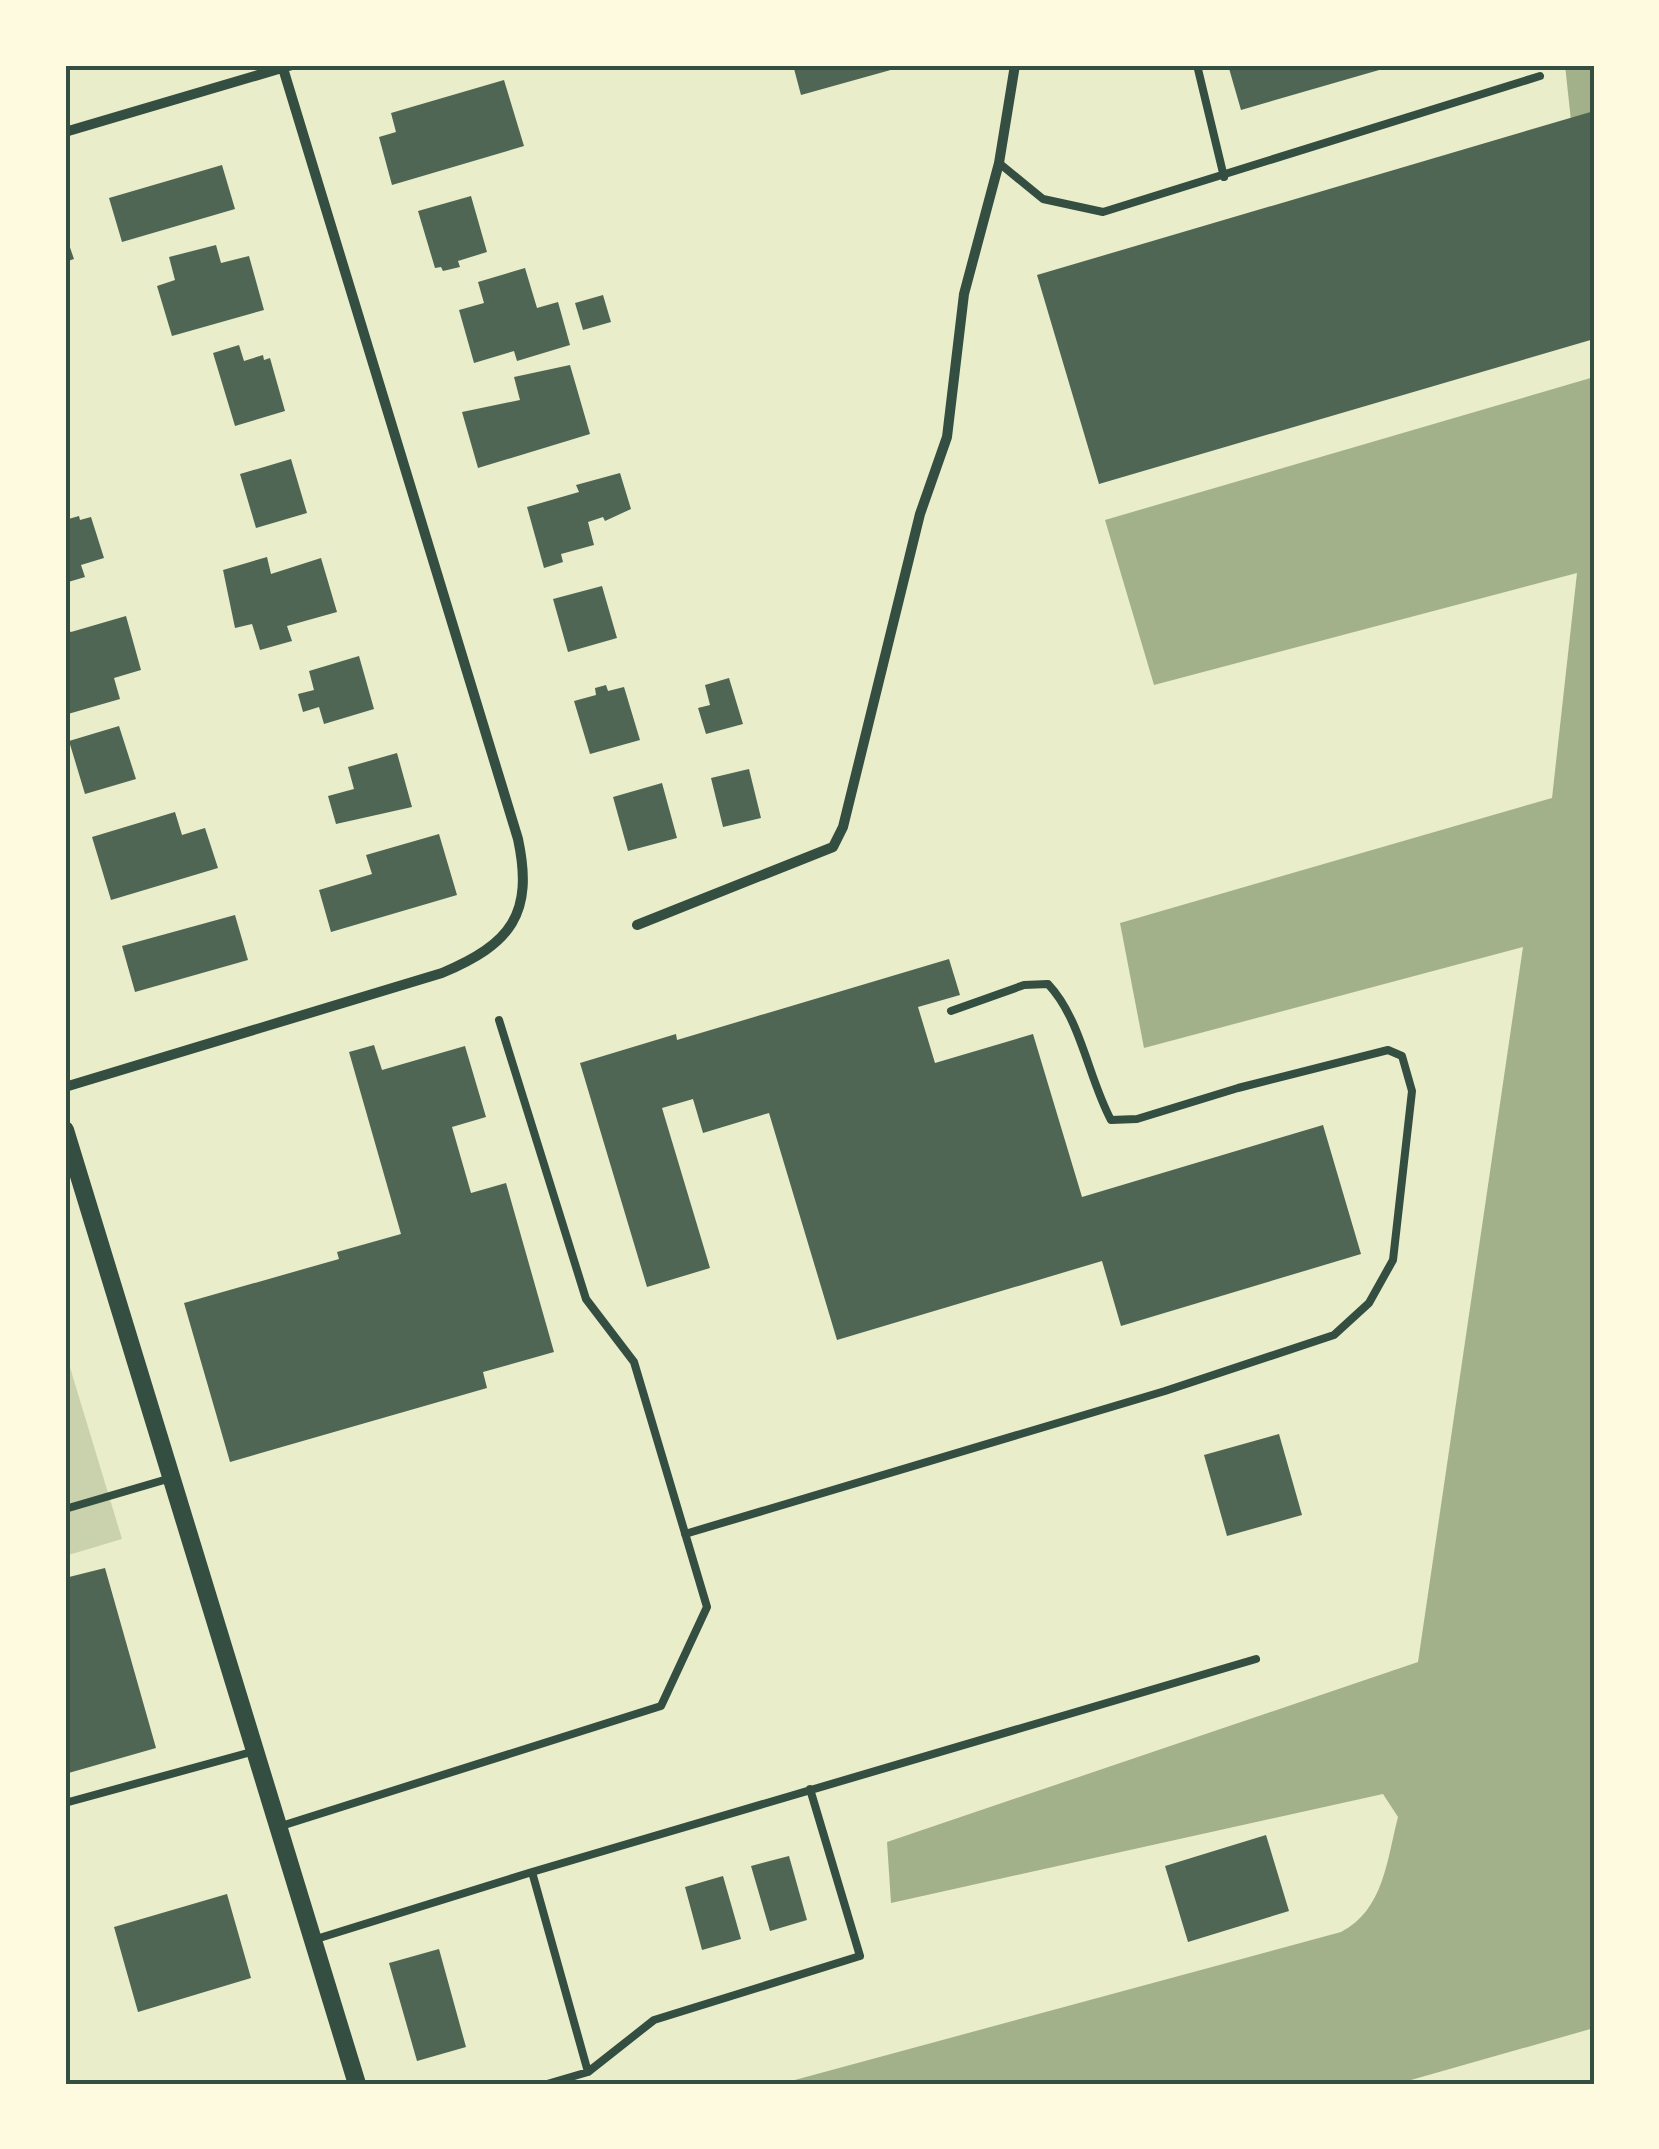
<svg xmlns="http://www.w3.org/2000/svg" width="1659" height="2149" font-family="'Exo 2',sans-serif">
<rect width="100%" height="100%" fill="#e9edc9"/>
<path fill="#cad2ad" d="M65 1351 122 1539 65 1556Z"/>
<path fill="#a3b18a" d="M1565 65H1594L1592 316Z
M1594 377V2084H780L1341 1932C1384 1910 1387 1859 1398 1817L1383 1794 891 1903 887 1842 1418 1662 1523 947 1144 1048 1120 923 1552 798 1577 573 1154 685 1105 520Z"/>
<path fill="#e9edc9" d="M1594 2028V2084H1397Z"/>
<path fill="#4f6655" d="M793 65H904L905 66 801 95Z
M1228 65H1393V66L1241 110Z
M504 80 524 146 392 185 379 137 396 132 391 113Z
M1594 111V339L1099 484 1037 275Z
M222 165 235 209 122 242 109 198Z
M471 196 487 252 458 261 460 267 443 271 441 267 435 268 418 211Z
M65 233 74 259 65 262Z
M216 245 221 263 249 256 264 310 172 336 157 286 175 280 169 257Z
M525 268 537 308 558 302 570 345 517 361 514 351 474 363 459 310 484 303 478 282Z
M603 295 611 322 583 330 575 303Z
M239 345 244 361 263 355 264 360 270 358 285 411 235 426 213 353Z
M570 365 590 434 478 468 462 412 520 400 514 377Z
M291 459 307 513 256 528 240 474Z
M620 473 631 509 605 521 603 517 588 522 594 545 561 554 563 562 544 568 527 507 579 492 576 485Z
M79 516 80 520 91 517 104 558 81 565 85 577 65 583V520Z
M267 557 271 574 321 558 337 612 287 626 292 641 260 650 252 624 235 628 223 570Z
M602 586 617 638 568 652 553 599Z
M126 616 141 670 114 678 120 699 68 714 65 628 71 632Z
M359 656 374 709 324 724 319 707 303 712 298 694 314 690 309 671Z
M729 678 743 724 706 734 698 708 710 705 705 685Z
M606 685 608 691 624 687 640 740 590 754 574 701 596 695 595 688Z
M119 726 136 779 85 794 69 741Z
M397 753 412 807 336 824 328 796 354 789 348 767Z
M749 769 761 818 723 827 711 778Z
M662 783 677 838 628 851 613 797Z
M175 812 182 835 205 828 218 868 111 900 92 837Z
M439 834 457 895 331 932 319 890 372 874 366 855Z
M235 915 248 960 135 992 122 946Z
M949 959 960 995 918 1007 935 1063 1033 1034 1082 1197 1323 1125 1361 1254 1121 1326 1102 1261 837 1340 769 1113 703 1133 693 1099 662 1108 710 1268 647 1287 580 1063 676 1034 677 1040Z
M374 1045 382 1070 465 1046 486 1117 452 1127 471 1193 506 1183 554 1352 483 1372 487 1388 230 1462 184 1303 339 1259 337 1252 401 1234 349 1052Z
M1279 1434 1302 1515 1227 1536 1204 1455Z
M105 1568 156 1748 65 1774V1578Z
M1266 1835 1289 1911 1188 1942 1165 1866Z
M789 1856 807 1920 770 1931 751 1866Z
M723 1876 741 1939 702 1950 685 1887Z
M227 1894 251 1978 138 2012 114 1927Z
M439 1949 466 2047 417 2061 389 1963Z"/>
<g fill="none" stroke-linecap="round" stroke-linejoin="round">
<path stroke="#344e41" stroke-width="8" d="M1197 65 1224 177
M999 163 1043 199 1103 212 1540 76
M65 1509 171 1478
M685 1534 1165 1391 1334 1335 1369 1303 1393 1260 1412 1091 1402 1056 1388 1050 1238 1088 1137 1119 1111 1120C1088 1077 1081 1019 1048 984L1024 985 951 1011
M65 1803 255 1751
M278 1827 661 1706 707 1607 634 1362 586 1299 499 1020
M313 1940 532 1872
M588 2072 532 1872 1256 1659
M547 2084 588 2072 654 2020 860 1956 810 1789"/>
<path stroke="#344e41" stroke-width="10" d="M65 132 292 65
M637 925 833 847 843 827 920 514 947 437 964 294 999 163 1015 65
M65 1087 442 973C511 944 534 914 518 839L282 65"/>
<path stroke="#344e41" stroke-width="18" d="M65 1130 357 2084"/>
</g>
<rect width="1659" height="2149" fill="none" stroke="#fefae0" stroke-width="135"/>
<rect x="68" y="68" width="1524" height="2014" fill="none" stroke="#344e41" stroke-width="4"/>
</svg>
